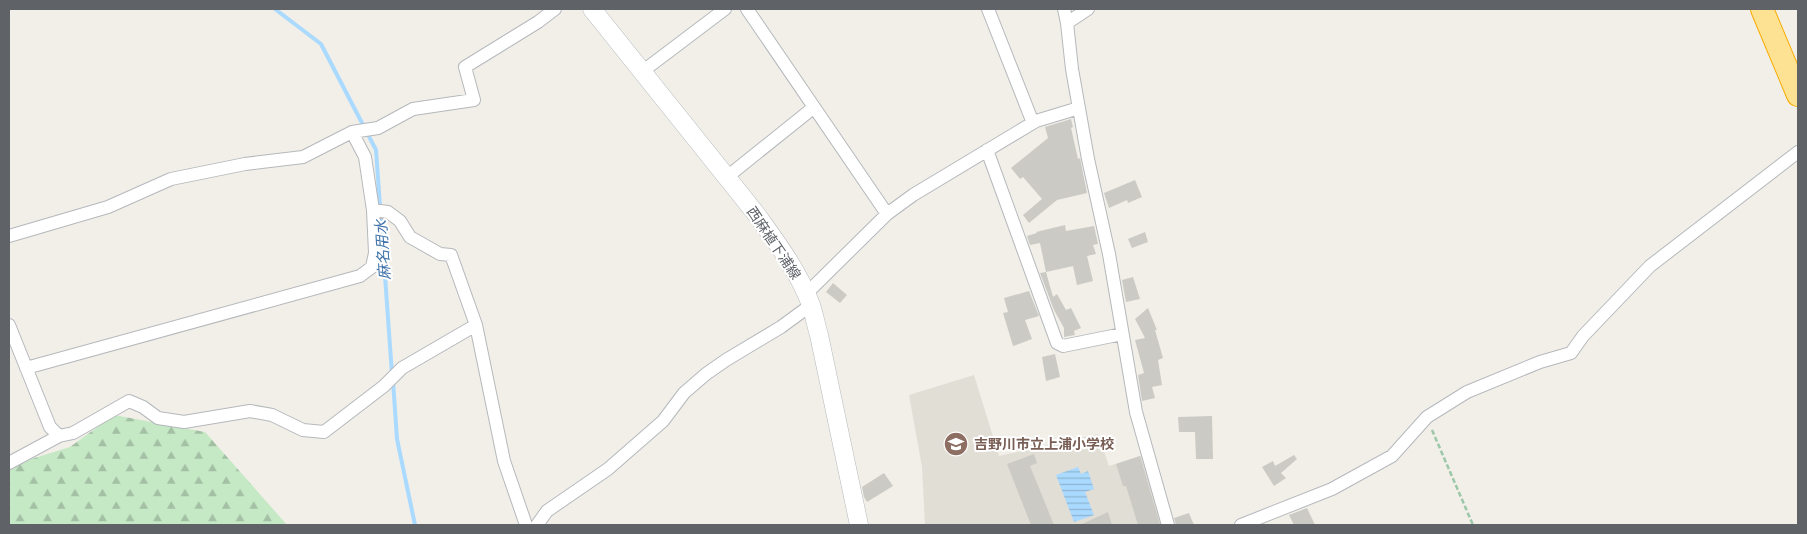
<svg xmlns="http://www.w3.org/2000/svg" width="1807" height="534" font-family="Figtree,'Noto Sans JP',sans-serif">
<defs>
<pattern id="forest-firs" width="22" height="20" patternUnits="userSpaceOnUse" patternTransform="scale(1.25)"><rect width="22" height="20" fill="#c5e8c5"/><path d="M5 1l3.5 6h-7zM16 11l3.5 6h-7z" fill="#a3c0a4"/></pattern>
<pattern id="water-rules" width="6" height="5" patternUnits="userSpaceOnUse" patternTransform="scale(1.25)"><rect width="6" height="5" fill="#aadaff"/><path d="M0 2.5h6" fill="none" stroke="#8eb4d2"/></pattern>
</defs>
<rect width="100%" height="100%" fill="#f1efe8"/>
<path fill="#e1ded6" d="M974 375 999 456 1098 434 1109 466 1143 455 1165 525H925L922 467 909 395Z"/>
<path fill="url(#forest-firs)" d="M114 415 205 432 287 525H9V466L70 447Z"/>
<path fill="url(#water-rules)" d="M1078 467 1081 474 1088 471 1094 489 1085 492 1094 515 1074 522 1056 475Z"/>
<g fill="none" stroke-linecap="round" stroke-linejoin="round">
<path stroke="#aadaff" stroke-width="4" d="M275 9 321 44 376 150 392 374
M393 381 397 439 415 525"/>
</g>
<path fill="#cccac5" d="M1071 119 1073 127 1071 128 1078 159 1080 158 1087 193 1057 200 1029 223 1023 215 1042 199 1023 177 1020 179 1011 168 1048 138 1045 127Z
M1135 180 1142 197 1128 203 1127 200 1109 208 1104 193Z
M1065 225 1066 231 1094 226 1098 244 1093 245 1096 254 1087 256 1093 281 1077 285 1073 266 1046 272 1040 243 1030 245 1027 236 1037 233 1036 232Z
M1145 232 1148 242 1132 248 1128 239Z
M1046 272 1053 297 1057 294 1066 310 1071 308 1081 328 1074 331 1075 335 1064 337V328L1054 310 1040 273Z
M1133 277 1140 299 1126 302 1122 280Z
M833 283 847 295 840 303 826 292Z
M1029 291 1039 316 1025 320 1032 339 1013 346 1003 313 1008 312 1004 298Z
M1148 308 1157 330H1155L1163 358 1158 360 1162 385 1152 387 1155 398 1142 401 1138 375 1144 373 1135 340 1145 338 1135 319Z
M1055 354 1060 377 1046 381 1042 357Z
M1212 416 1213 459H1196L1195 432H1179L1178 417Z
M1034 454 1037 463 1030 466 1054 525H1031L1007 464Z
M1294 455 1297 459 1281 473 1286 478 1274 486 1262 467 1273 461 1275 466Z
M1140 456 1160 525H1138L1126 486H1123L1116 464Z
M884 473 893 486 867 502 864 497 862 487Z
M1307 508 1315 525H1294L1289 515Z
M1108 512 1112 525H1080Z
M1189 513 1194 525H1176L1174 518Z"/>
<g fill="none" stroke-linecap="round" stroke-linejoin="round">
<g stroke="#b5b8bc" stroke-width="14">
<path id="street" d="M747 9 887 214
M988 9 1033 123
M1064 9 1067 23 1072 69 1088 159 1109 254 1136 412 1168 525
M1067 23 1088 9
M643 71 725 9
M987 150 1057 343 1063 346 1122 334
M727 177 813 108
M373 210 388 212 400 221 410 237 440 254 451 255 476 325 504 461 526 525
M9 236 108 207 171 179 245 164 303 157 352 132 378 128 413 109 474 100 465 67 538 22 555 9
M806 294 887 214 913 195 1036 121 1079 108
M9 325 50 427 59 436 73 433 129 401 143 407 158 418 184 422 250 411 272 415 303 430 324 432 384 386 402 368 476 325
M26 368 360 276 372 267 375 253 373 210 365 157 352 132
M9 463 59 436
M537 525 547 511 608 469 663 421 684 393 706 374 726 360 781 327 811 305
M1241 525 1332 489 1392 456 1427 417 1467 392 1540 362 1571 353 1583 336 1650 266 1798 152"/>
</g>
<g stroke="#b6babf" stroke-width="19">
<path id="secondary" d="M592 9 757 215C777 243 799 272 811 305 814 314 816 325 819 335L859 525"/>
</g>
<g stroke="#f9ab00" stroke-width="24">
<path id="highway" d="M1762 9 1798 95"/>
</g>
<path stroke="#9cc7a9" stroke-width="2.5" stroke-dasharray="5 2.5" stroke-linecap="butt" d="M1432 430 1473 525"/>
<use href="#street" stroke="#fff" stroke-width="12"/>
<use href="#secondary" stroke="#fff" stroke-width="18"/>
<use href="#highway" stroke="#fde293" stroke-width="22"/>
</g>
<defs>
<g id="school-disc" transform="scale(1.25)"><circle r="9.5" fill="#8d6e63" stroke="#fff"/><path d="M0-5L7-2L0 1L-7-2ZM-4 1L0 2.5L4 1V4Q0 6-4 4Z" fill="#fff"/></g>
</defs>
<g fill-rule="evenodd">
<use href="#school-disc" x="956" y="444"/>
</g>
<g text-anchor="middle" stroke-width="4" stroke-linejoin="round" paint-order="stroke">
<g font-size="14" fill="#5f6368" stroke="#fff">
<text transform="translate(774 243) rotate(56)" y="5">西麻植下浦線</text>
</g>
<g font-size="14" font-weight="bold" fill="#785e54" stroke="#fff" text-anchor="start">
<text x="974" y="449">吉野川市立上浦小学校</text>
</g>
<g font-size="15" font-style="italic" fill="#4174aa" stroke="#fff">
<text transform="translate(383 250) rotate(-94)" y="5">麻名用水</text>
</g>
</g>
<rect width="1807" height="534" fill="none" stroke="#5f6368" stroke-width="20"/>
</svg>
